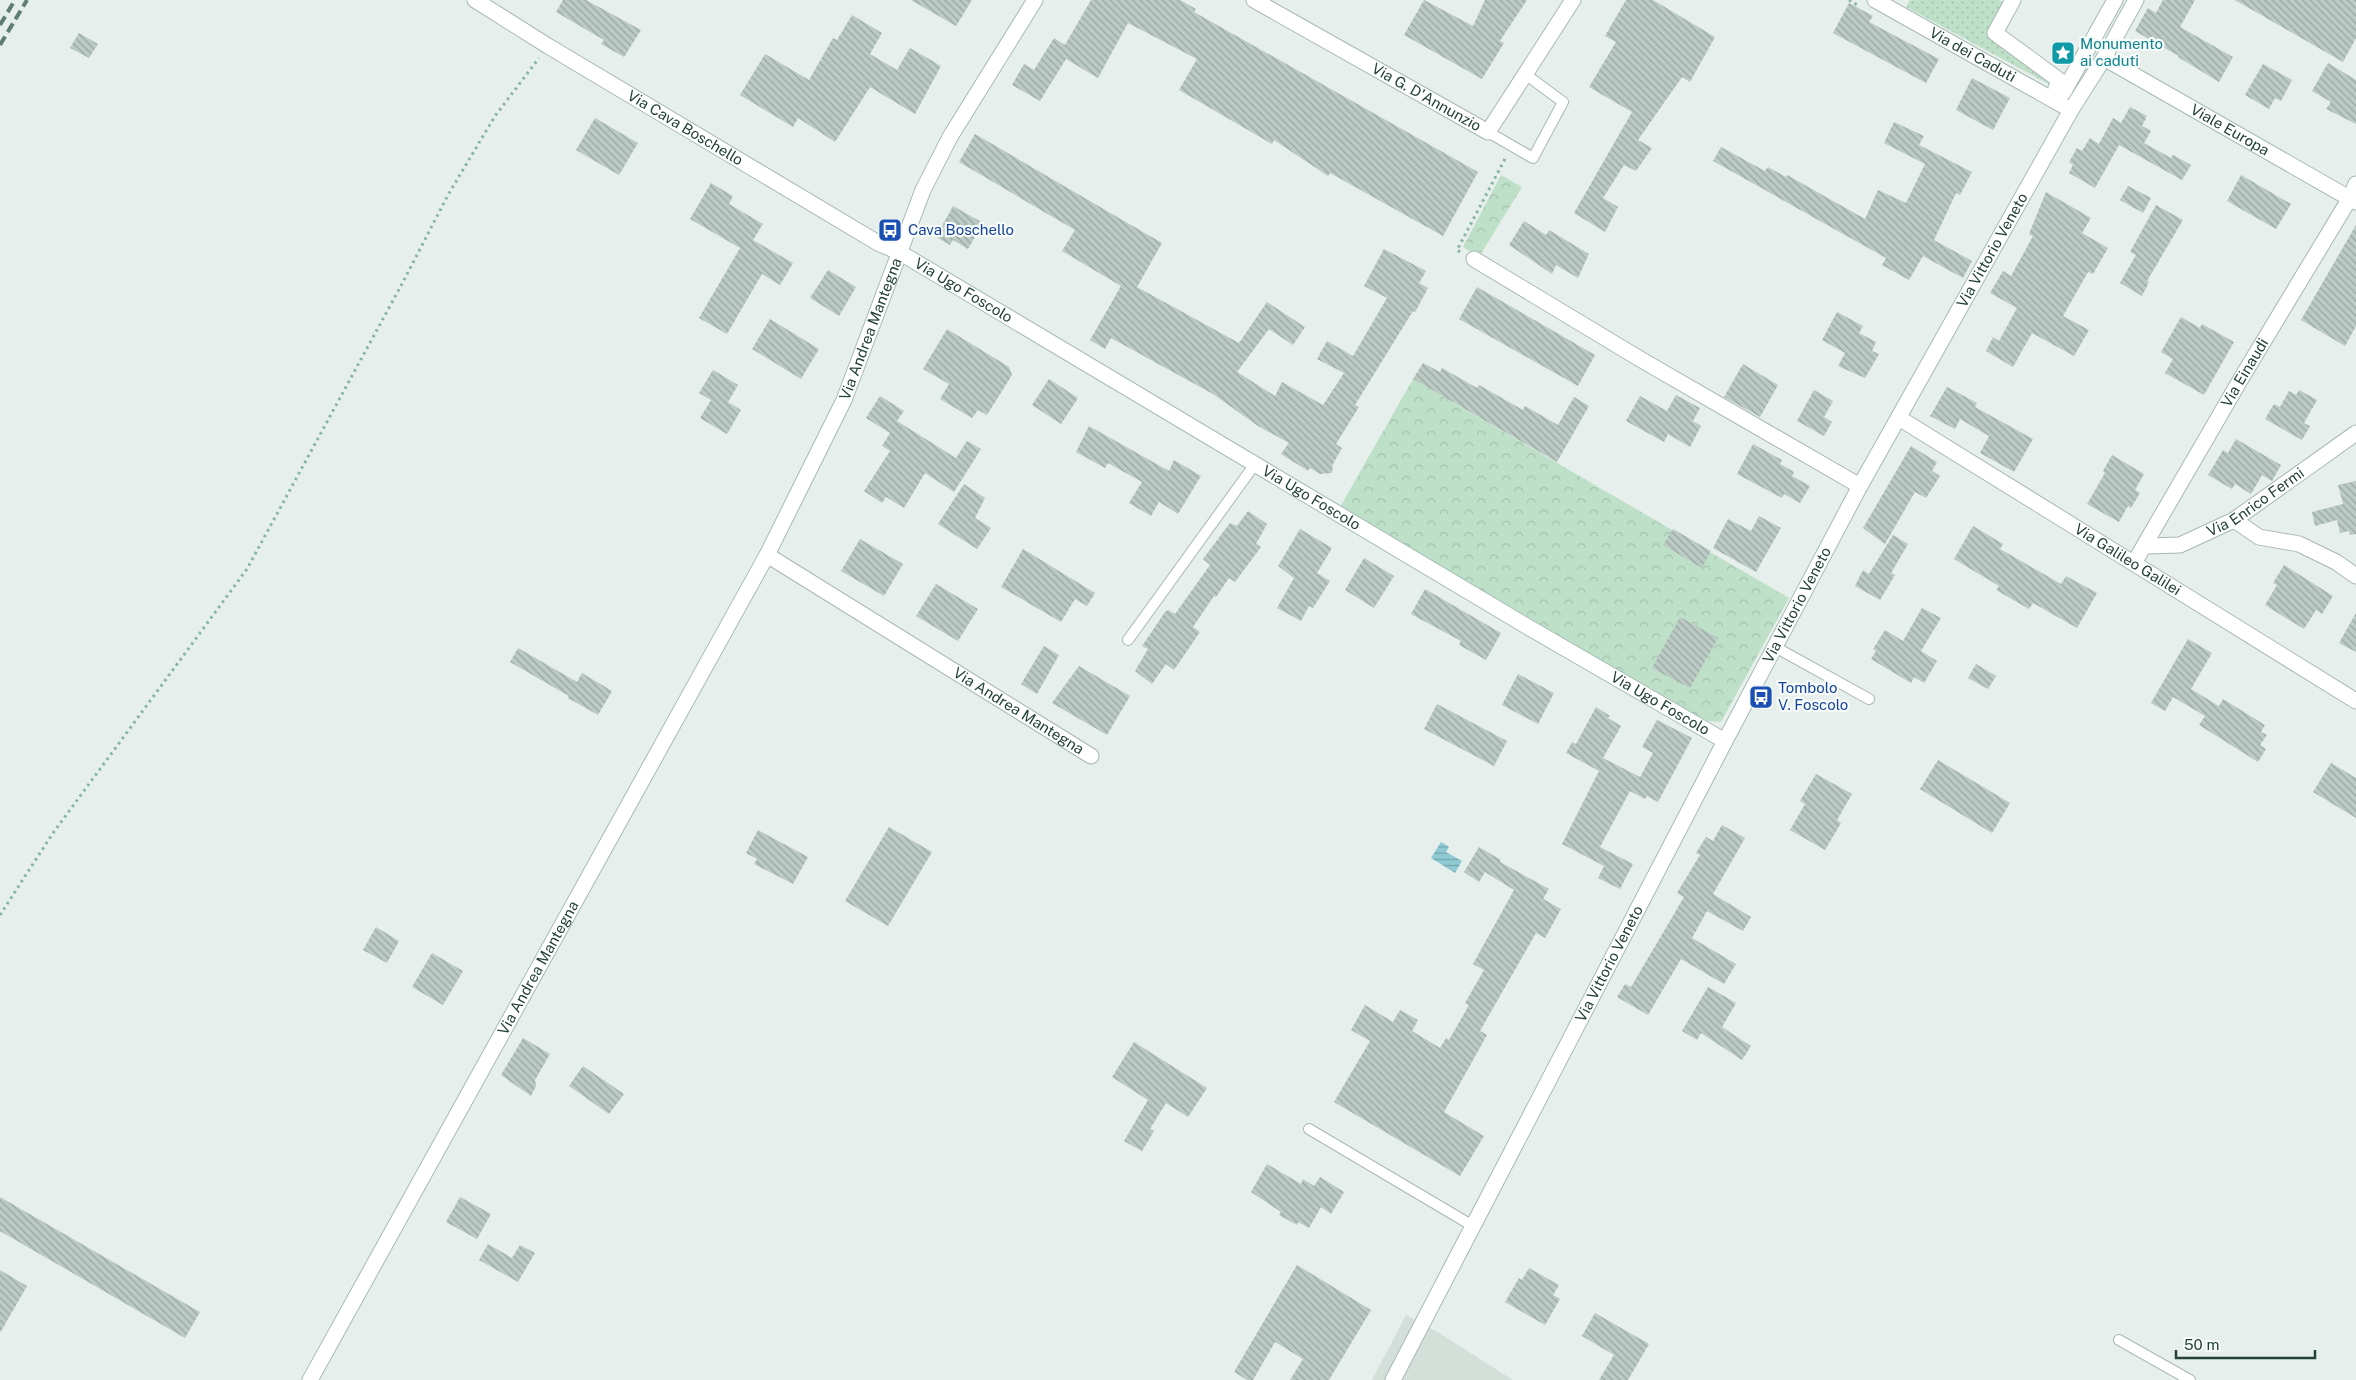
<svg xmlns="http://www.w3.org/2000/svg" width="2356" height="1380" font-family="'Public Sans',sans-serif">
<defs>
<pattern id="grass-dots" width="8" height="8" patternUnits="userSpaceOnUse" patternTransform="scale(1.25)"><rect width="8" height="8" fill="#bfe0c8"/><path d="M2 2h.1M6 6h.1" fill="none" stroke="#a4c1ad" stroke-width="1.8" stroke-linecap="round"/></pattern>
<pattern id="forest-crowns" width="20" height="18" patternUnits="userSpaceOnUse" patternTransform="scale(1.25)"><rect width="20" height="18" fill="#bfe0c8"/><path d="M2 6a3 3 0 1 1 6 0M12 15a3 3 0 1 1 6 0" fill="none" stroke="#a4c1ad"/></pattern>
<pattern id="water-rules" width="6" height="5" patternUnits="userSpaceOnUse" patternTransform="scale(1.25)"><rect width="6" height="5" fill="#8ec9d4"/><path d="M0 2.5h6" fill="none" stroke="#74a5ad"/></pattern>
<pattern id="building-back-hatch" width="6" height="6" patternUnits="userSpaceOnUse" patternTransform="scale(1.25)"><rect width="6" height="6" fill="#bbcac4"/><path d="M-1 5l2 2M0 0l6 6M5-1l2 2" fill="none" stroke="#98a6a0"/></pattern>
</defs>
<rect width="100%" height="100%" fill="#e6efeb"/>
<path fill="#d4dfda" d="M1406 1315 1439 1333 1513 1380H1372Z"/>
<path fill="url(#grass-dots)" d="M1910 0H1999L2009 6 1995 33 2059 80 2056 88 1906 7Z"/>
<path fill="url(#forest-crowns)" d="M1501 175 1522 187 1479 257 1463 247Z
M1413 379 1789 598 1721 722 1708 721 1694 715 1340 507Z"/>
<path fill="url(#water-rules)" d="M1441 842 1449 847 1446 852 1462 861 1455 873 1431 858Z"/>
<path fill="url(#building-back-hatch)" d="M563 0H586L641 30 624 57 601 44 604 40 556 12Z
M911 0H972L956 26Z
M1091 0H1180L1196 9 1194 12 1478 172 1443 236 1330 173 1328 176 1274 140 1272 144 1179 90 1197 59 1128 23 1098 78 1066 59 1040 101 1012 85 1024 64 1034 70 1054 38 1065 45Z
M1424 0 1473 26 1485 0H1527L1500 41 1504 43 1482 79 1404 35Z
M1626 0H1653L1715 37 1690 82 1682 77 1638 140 1652 148 1636 171 1624 165 1603 198 1618 207 1605 232 1574 213 1632 112 1589 87 1616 42 1605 36Z
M2163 0H2195L2180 27 2233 57 2219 82 2178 57 2179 56 2135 31 2148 8 2156 13Z
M2235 0H2356V38L2343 62Z
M1849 3 1873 16 1869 22 1939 59 1926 83 1833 33Z
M852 15 882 33 870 54 897 70 910 48 941 66 915 114 870 87 835 142 798 118 793 127 740 95 765 54 809 80 833 38 837 40Z
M79 33 98 44 89 58 70 48Z
M2328 63 2356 80V124L2326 109 2331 102 2312 91Z
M2263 64 2292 80 2281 101 2275 98 2269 109 2245 95Z
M1972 78 2010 98 1993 130 1956 110Z
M2130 107 2147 116 2142 126 2151 131 2144 143 2171 158 2173 155 2191 165 2182 180 2119 145 2095 188 2069 173 2073 165 2069 162 2077 148 2082 151 2090 138 2099 144 2113 118 2121 123Z
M595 118 638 143 619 175 576 150Z
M1894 122 1924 136 1919 145 1972 172 1960 195 1956 193 1934 240 1972 261 1963 278 1923 256 1909 280 1882 265 1886 258 1713 161 1721 147 1765 171 1768 167 1786 177 1787 175 1865 219 1878 190 1906 203 1925 164 1884 143Z
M975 134 1162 243 1137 287 1239 343 1267 302 1305 327 1293 345 1269 329 1237 372 1275 396 1282 382 1323 405 1344 373 1317 359 1327 341 1353 356 1387 298 1364 286 1384 249 1426 271 1419 283 1428 288 1415 312 1413 311 1355 405 1359 407 1336 444 1342 448 1333 464 1332 473 1320 474 1310 468 1308 471 1281 454 1289 443 1258 426 1213 394 1111 338 1105 349 1090 340 1121 286 1062 251 1075 230 959 162Z
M2241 175 2291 204 2276 229 2227 201Z
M711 183 733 196 729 204 763 224 753 240 793 263 780 285 762 274 727 334 699 318 740 248 690 219Z
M2128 186 2151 198 2143 213 2120 200Z
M2046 192 2091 218 2082 233 2108 248 2093 274 2088 272 2063 316 2089 330 2074 356 2032 333 2013 367 1986 351 1993 337 1999 341 2017 308 1990 293 2003 271 2011 276 2033 236 2029 234Z
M2156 205 2183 220 2147 281 2149 282 2142 296 2120 283 2136 255 2130 252Z
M953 206 983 223 968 249 953 240 950 245 936 237Z
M1524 221 1546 235 1549 230 1589 254 1578 278 1556 265 1552 274 1509 245Z
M2356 225V326L2345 346 2301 320Z
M828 270 856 287 839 316 810 298Z
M1477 287 1595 355 1578 386 1459 319Z
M1837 312 1863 326 1859 333 1876 342 1872 351 1879 354 1865 378 1838 366 1845 353 1822 340Z
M2181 317 2200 328 2202 324 2234 342 2204 395 2165 373 2173 359 2161 352Z
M770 319 819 349 801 379 752 349Z
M947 329 1009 367 1012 375 987 415 978 410 972 418 940 399 949 384 923 369Z
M1423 363 1440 372 1442 368 1477 388 1479 385 1523 410 1525 406 1558 425 1574 397 1589 406 1557 462 1413 379Z
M1743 364 1778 385 1760 417 1724 397Z
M713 370 738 385 728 402 741 410 727 434 700 418 711 400 699 393Z
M1049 379 1078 398 1061 424 1032 405Z
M1947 387 1977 403 1975 407 2033 439 2014 472 1980 453 1989 436 1960 419 1955 429 1930 416Z
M1814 390 1833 401 1824 417 1832 422 1824 436 1797 421Z
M2299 390 2317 400 2304 423 2310 426 2302 440 2265 419 2274 404 2280 407 2289 391 2296 395Z
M1676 395 1700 408 1693 421 1701 426 1690 447 1668 434 1664 442 1626 421 1640 396 1667 411Z
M880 396 904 411 897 421 956 458 967 441 981 449 954 492 925 473 904 508 886 497 882 503 864 491 890 451 882 446 890 433 866 418Z
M1089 426 1169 471 1174 460 1201 476 1178 514 1159 502 1151 516 1129 503 1142 482 1108 463 1105 468 1076 452Z
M2236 439 2281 465 2272 481 2262 475 2251 494 2235 484 2232 489 2208 475 2223 450 2228 453Z
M1753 444 1782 460 1780 464 1794 472 1792 476 1810 486 1800 503 1784 494 1782 498 1737 474Z
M1911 446 1937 462 1932 471 1940 476 1926 498 1915 492 1885 544 1863 528Z
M2112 455 2144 474 2135 490 2140 493 2131 508 2128 506 2119 522 2087 504 2105 473 2103 471Z
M2356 481V534L2350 535 2349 531 2340 533 2337 520 2315 526 2312 512 2343 504 2338 485Z
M964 484 985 498 975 518 991 528 977 549 938 524Z
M1248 511 1267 524 1256 544 1261 547 1235 582 1229 578 1216 597 1214 596 1193 627 1200 632 1174 670 1166 664 1152 684 1135 671 1148 649 1142 646 1165 612 1168 610 1175 614 1210 565 1203 559 1230 523 1237 526Z
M1759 516 1781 528 1756 572 1713 548 1728 519 1751 531Z
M1973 526 2003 544 2000 549 2061 584 2066 576 2097 593 2077 628 2033 603 2029 609 1996 590 1999 586 1954 559Z
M1300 529 1332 548 1317 573 1330 581 1313 608 1309 606 1301 621 1277 608 1294 578 1278 566Z
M1673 529 1711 551 1702 568 1663 545Z
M1893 535 1908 544 1891 573 1895 575 1880 600 1855 586 1863 570 1869 574Z
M860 539 903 564 884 596 841 571Z
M1023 549 1095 593 1087 606 1075 599 1061 622 1001 587Z
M1364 558 1394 576 1374 608 1345 590Z
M2284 565 2333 596 2322 614 2316 610 2304 629 2265 605 2277 585 2273 583Z
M936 584 978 609 958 641 916 616Z
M1425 589 1501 633 1486 660 1459 645 1461 641 1411 614Z
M1922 608 1941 618 1921 651 1937 661 1924 683 1914 677 1911 683 1871 659 1876 651 1873 649 1885 630 1903 641Z
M2356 613V652L2339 643Z
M1680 617 1718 638 1690 688 1652 668Z
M2188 639 2212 653 2191 689 2219 706 2223 699 2265 725 2261 732 2267 735 2260 745 2266 749 2258 762 2199 725 2205 716 2173 697 2165 711 2151 703Z
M1044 646 1059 655 1037 694 1021 684Z
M518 648 577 682 582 673 612 691 598 715 568 698 569 696 510 662Z
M1976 664 1996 676 1988 689 1968 678Z
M1079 666 1130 696 1107 735 1052 703Z
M1518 674 1554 693 1538 724 1502 705Z
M1437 704 1507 741 1494 766 1424 729Z
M1596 707 1610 716 1608 718 1621 726 1603 758 1640 777 1653 753 1642 747 1657 720 1692 738 1658 802 1647 796 1645 799 1630 791 1600 847 1633 864 1620 889 1598 878 1604 866 1562 844 1599 771 1566 753 1572 742 1576 744Z
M1938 760 2010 803 1992 833 1920 789Z
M2331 763 2356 778V818L2313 792Z
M1816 774 1852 794 1837 820 1841 823 1825 850 1790 830 1805 804 1800 801Z
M1722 825 1745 838 1713 894 1751 917 1743 931 1707 911 1692 938 1736 964 1724 984 1681 959 1648 1015 1617 997 1625 984 1631 987 1684 897 1677 893 1700 855 1696 853 1706 837 1713 841Z
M889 827 932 852 888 926 845 901Z
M758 830 808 857 793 884 754 864 757 859 746 853Z
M1479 847 1501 860 1500 862 1549 889 1543 899 1561 909 1545 938 1536 933 1480 1031 1487 1035 1444 1112 1484 1136 1460 1176 1334 1102 1370 1041 1351 1030 1365 1005 1393 1022 1400 1010 1418 1020 1412 1031 1440 1048 1446 1038 1449 1040 1469 1005 1465 1003 1484 970 1473 964 1514 890 1485 872 1479 882 1464 872Z
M376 927 399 941 387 963 363 950Z
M432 953 463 971 443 1005 412 987Z
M1708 987 1736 1003 1722 1027 1751 1046 1742 1060 1701 1033 1697 1040 1682 1031Z
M523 1038 550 1054 535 1080 536 1086 531 1096 501 1075Z
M1134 1042 1207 1088 1188 1117 1166 1103 1150 1129 1154 1131 1142 1151 1124 1141 1148 1100 1112 1077Z
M583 1066 624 1094 609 1114 569 1086Z
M1267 1164 1301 1184 1303 1179 1314 1186 1320 1177 1344 1192 1331 1214 1321 1207 1309 1228 1298 1222 1297 1225 1279 1215 1281 1212 1251 1192Z
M0 1197 200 1312 185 1338 0 1231Z
M460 1197 491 1214 477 1239 446 1222Z
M488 1244 512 1258 520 1245 535 1253 518 1282 479 1260Z
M1297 1265 1371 1310 1329 1380H1290L1303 1359 1275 1342 1253 1380H1247L1234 1372Z
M1529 1268 1559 1285 1553 1295 1560 1299 1545 1325 1505 1302 1519 1278 1522 1280Z
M0 1270 27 1286 0 1333Z
M1595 1313 1649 1344 1628 1380H1599L1614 1355 1582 1336Z"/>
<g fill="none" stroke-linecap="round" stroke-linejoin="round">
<g stroke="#a8b8b2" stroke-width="12">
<path id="lane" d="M1488 132 1533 158 1563 102 1525 74
M1128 640 1255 464
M1775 647 1869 699
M1309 1129 1473 1226
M2119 1340 2190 1380"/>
</g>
<g stroke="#a8b8b2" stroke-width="17">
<g id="street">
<path id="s1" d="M475 0 548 46 878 243 899 252"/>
<path id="s2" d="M1254 0 1488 132 1573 0"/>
<path id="s3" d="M1875 0 2071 110"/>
<path d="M2013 0 1995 33 2059 80 2056 88 2063 93 2115 0"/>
<path d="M1474 259 1640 359 1860 486"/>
<path id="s4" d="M1899 418 2356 701"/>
<path d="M2234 520 2259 537 2299 544 2336 562 2356 576"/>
<path id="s5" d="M2145 546 2180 545 2234 520 2356 433"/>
<path id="s6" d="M767 555 1091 756"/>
<path id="s7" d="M2134 563 2242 377 2350 198 2356 184"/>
</g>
</g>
<g stroke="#a4bbb3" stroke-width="17">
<g id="secondary">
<path id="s8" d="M2104 58 2356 202"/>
<path id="s9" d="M899 252 1528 627 1725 741"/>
<path id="s10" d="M310 1380 767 555 844 400 923 190 950 137 1035 0"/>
<path id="s11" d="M1393 1380 1725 741 1860 486 2071 110 2104 58 2136 0"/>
</g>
</g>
<path stroke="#86b3a5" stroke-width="3" stroke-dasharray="2.5 4" stroke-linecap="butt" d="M1849 0 1859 6
M1460 252 1457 250 1506 157
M0 915 53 833 247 569 403 282 448 195 495 116 539 58"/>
<use href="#lane" stroke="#fff" stroke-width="10"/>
<use href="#street" stroke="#fff" stroke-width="15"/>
<use href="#secondary" stroke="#fff" stroke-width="15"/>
<path stroke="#5f7d75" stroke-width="4" stroke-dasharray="10 5" stroke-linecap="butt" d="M0 25 15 0
M0 45 27 0"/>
</g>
<defs>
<g id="sight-square" transform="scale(1.25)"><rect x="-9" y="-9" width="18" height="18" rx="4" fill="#0f9aa8" stroke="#f7fbf9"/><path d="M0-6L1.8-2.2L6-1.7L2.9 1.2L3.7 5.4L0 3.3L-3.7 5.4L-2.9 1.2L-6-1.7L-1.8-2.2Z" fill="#fff"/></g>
<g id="bus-square" transform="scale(1.25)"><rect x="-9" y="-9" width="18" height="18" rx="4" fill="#1a4fb4" stroke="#f7fbf9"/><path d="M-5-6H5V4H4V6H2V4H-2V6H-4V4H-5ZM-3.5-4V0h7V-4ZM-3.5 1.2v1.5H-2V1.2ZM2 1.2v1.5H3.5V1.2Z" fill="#fff"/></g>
</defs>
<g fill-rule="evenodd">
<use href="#sight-square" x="2063" y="53"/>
<use href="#bus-square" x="890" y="230"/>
<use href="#bus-square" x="1761" y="697"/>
</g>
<g text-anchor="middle" stroke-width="4.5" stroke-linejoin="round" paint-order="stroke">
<g font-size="15" fill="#0d838f" stroke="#f7fbf9" text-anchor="start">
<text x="2080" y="49">Monumento<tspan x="2080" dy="17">ai caduti</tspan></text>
</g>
<g font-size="15" fill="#24423a" stroke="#f7fbf9">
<text dy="5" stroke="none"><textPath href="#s3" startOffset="112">Via dei Caduti</textPath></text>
<text dy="5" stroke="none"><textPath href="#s2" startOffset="198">Via G. D'Annunzio</textPath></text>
<text dy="5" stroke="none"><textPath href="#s1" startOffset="246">Via Cava Boschello</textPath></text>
<text dy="5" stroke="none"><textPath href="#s8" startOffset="145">Viale Europa</textPath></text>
<text dy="5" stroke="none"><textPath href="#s11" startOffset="1279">Via Vittorio Veneto</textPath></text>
<text dy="5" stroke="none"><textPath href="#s9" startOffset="75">Via Ugo Foscolo</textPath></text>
<text dy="5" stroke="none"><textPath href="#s10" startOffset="1192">Via Andrea Mantegna</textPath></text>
<text dy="5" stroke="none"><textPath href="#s7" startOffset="220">Via Einaudi</textPath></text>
<text dy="5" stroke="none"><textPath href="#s9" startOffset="480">Via Ugo Foscolo</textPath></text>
<text dy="5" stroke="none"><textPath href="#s5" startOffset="122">Via Enrico Fermi</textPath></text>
<text dy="5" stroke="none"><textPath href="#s4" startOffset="269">Via Galileo Galilei</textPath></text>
<text dy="5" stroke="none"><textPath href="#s11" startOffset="874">Via Vittorio Veneto</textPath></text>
<text dy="5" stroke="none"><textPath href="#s9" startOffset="885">Via Ugo Foscolo</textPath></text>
<text dy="5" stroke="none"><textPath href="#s6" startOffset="296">Via Andrea Mantegna</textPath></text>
<text dy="5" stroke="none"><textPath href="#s11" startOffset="469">Via Vittorio Veneto</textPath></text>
<text dy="5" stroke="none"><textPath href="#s10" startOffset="471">Via Andrea Mantegna</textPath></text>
</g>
<g font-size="15" fill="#164399" stroke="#f7fbf9" text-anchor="start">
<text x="908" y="235">Cava Boschello</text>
<text x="1778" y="693">Tombolo<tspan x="1778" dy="17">V. Foscolo</tspan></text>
</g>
</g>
<path d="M2176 1350v8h139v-8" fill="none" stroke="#24423a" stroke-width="2.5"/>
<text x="2184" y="1350" font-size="15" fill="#24423a" stroke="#f7fbf9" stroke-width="4" paint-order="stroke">50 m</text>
</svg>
